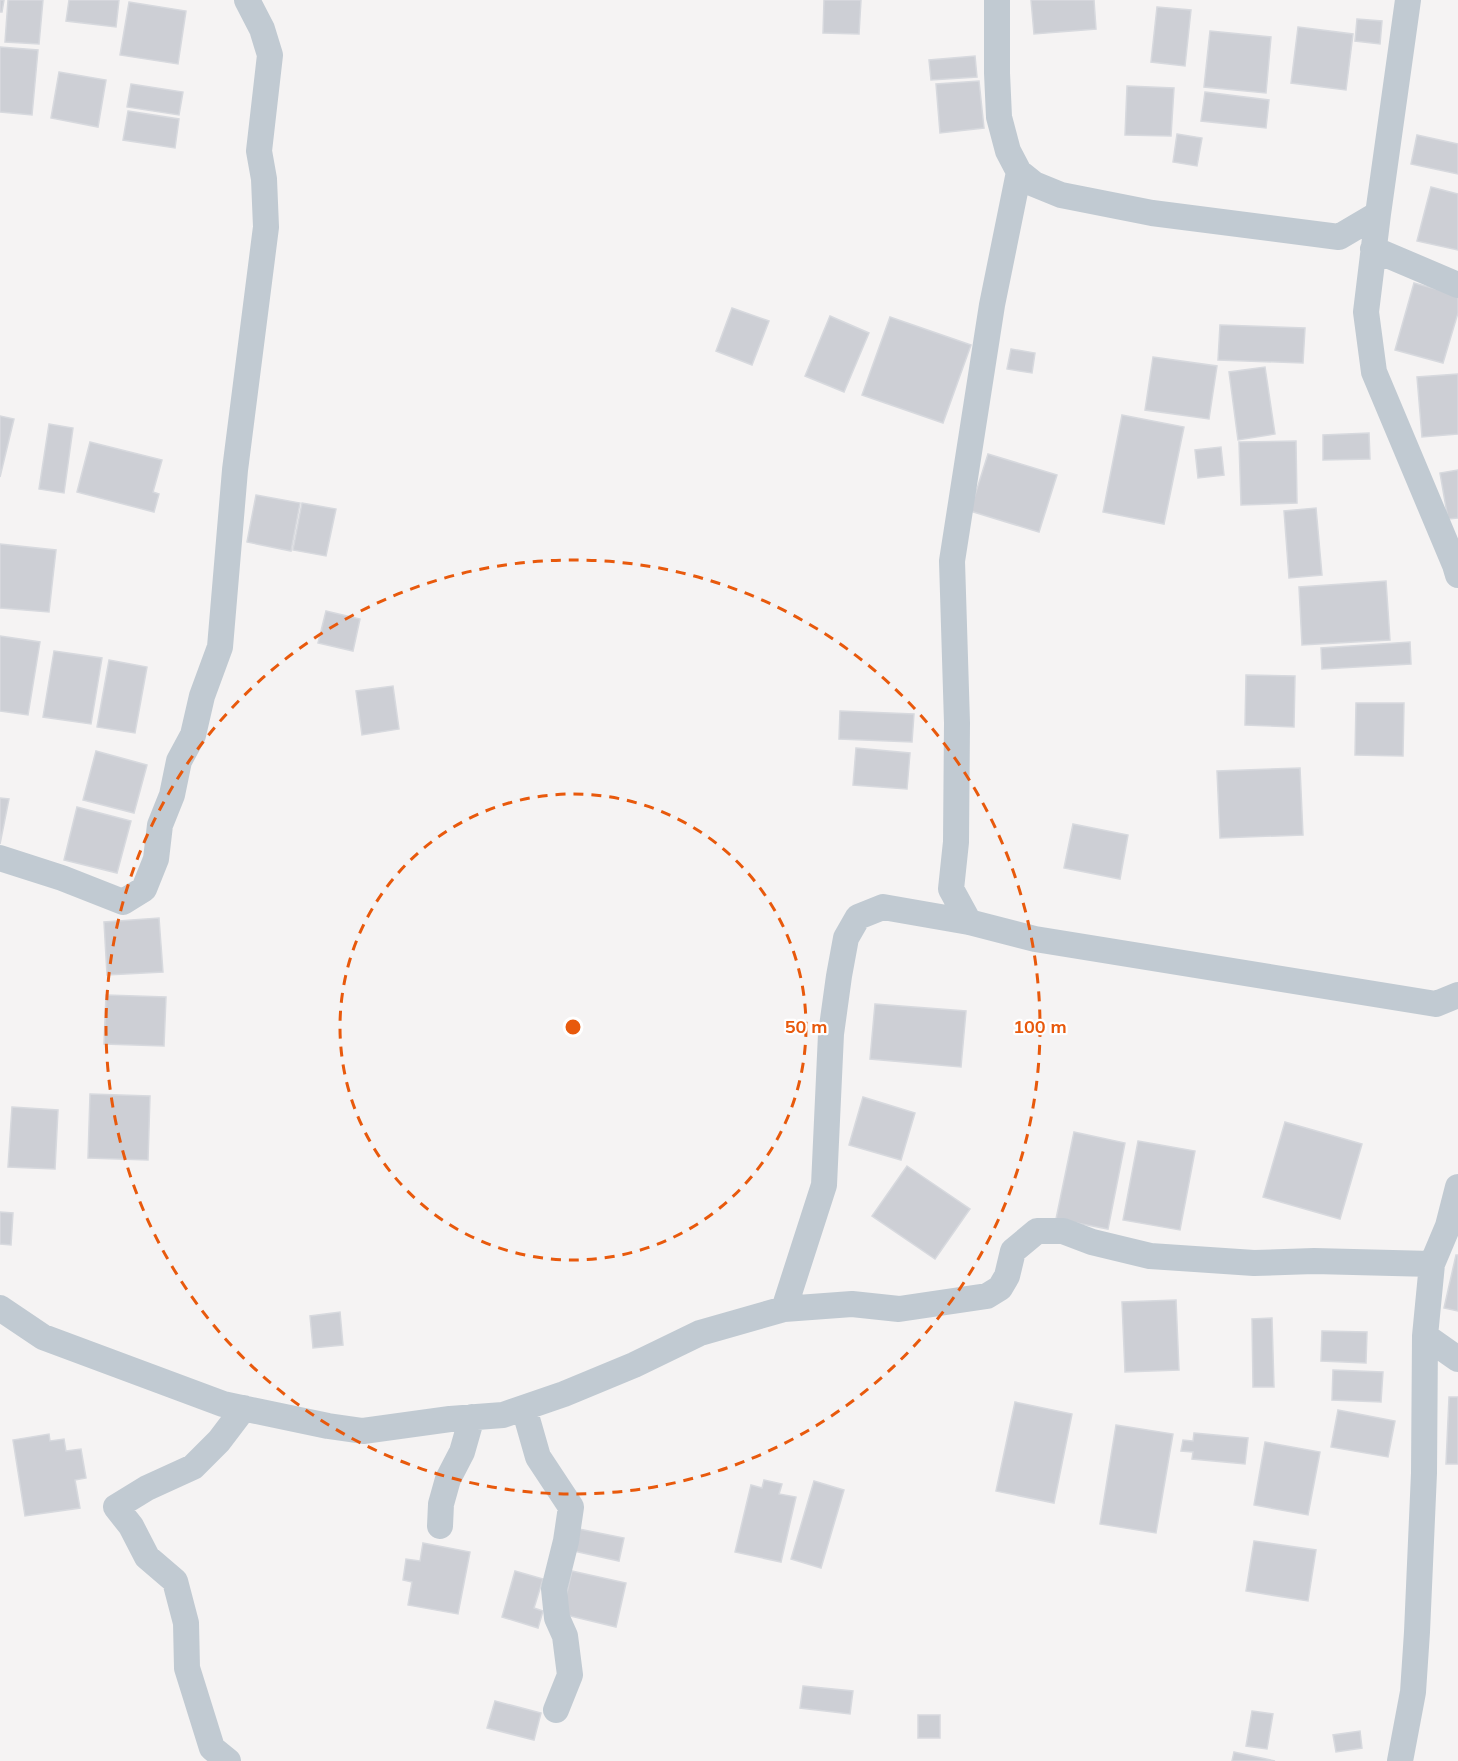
<svg xmlns="http://www.w3.org/2000/svg" width="1458" height="1761" font-family="Mulish,sans-serif">
<rect width="100%" height="100%" fill="#f5f3f3"/>
<path fill="#cdcfd5" stroke="#d7d9de" stroke-width="1.5" d="M0 0H4L2 12H0Z
M8 0H43L39 44 5 42Z
M69 0H119L116 27 66 21Z
M824 0H861L859 34 823 33Z
M1031 0H1094L1096 29 1034 34Z
M129 2 186 11 178 64 120 55Z
M1157 7 1191 10 1185 66 1151 62Z
M1357 19 1382 21 1380 44 1355 41Z
M1298 27 1353 34 1346 90 1291 83Z
M1210 31 1271 37 1266 93 1204 87Z
M0 47 38 50 32 115 0 112Z
M975 56 977 77 931 80 929 60Z
M59 72 106 80 98 127 51 118Z
M979 81 984 128 940 133 936 84Z
M131 84 183 92 179 115 127 107Z
M1127 86 1174 88 1171 136 1125 135Z
M1205 92 1269 100 1266 128 1201 121Z
M128 111 179 119 175 148 123 140Z
M1177 134 1202 138 1197 166 1173 162Z
M1417 135 1458 144V174L1411 164Z
M1431 187 1458 194V250L1417 241Z
M1414 283 1458 295V313L1443 363 1395 350Z
M732 308 769 321 752 365 716 351Z
M830 316 869 333 844 392 805 376Z
M890 317 971 345 943 423 862 395Z
M1220 325 1305 328 1303 363 1218 360Z
M1011 349 1035 353 1032 373 1007 369Z
M1153 357 1217 366 1209 419 1145 410Z
M1265 367 1275 434 1238 440 1229 372Z
M1458 374V434L1422 437 1417 377Z
M1122 415 1184 427 1164 524 1103 512Z
M0 416 14 419 0 477Z
M49 424 73 428 64 493 39 489Z
M1369 433 1370 459 1323 460V435Z
M1296 441 1297 503 1241 505 1239 442Z
M90 442 162 460 153 492 159 494 154 512 77 492Z
M1221 447 1224 475 1198 478 1195 450Z
M988 454 1057 475 1039 532 970 511Z
M1458 470V518L1448 519 1440 473Z
M256 495 300 503 291 551 247 542Z
M302 503 336 509 326 556 293 550Z
M1316 508 1322 575 1289 578 1284 511Z
M0 544 56 550 49 612 0 608Z
M1386 581 1390 640 1302 645 1299 587Z
M326 611 360 619 353 651 318 643Z
M0 636 40 642 28 715 0 711Z
M1410 642 1411 664 1322 669 1321 648Z
M54 651 102 658 91 724 43 717Z
M109 660 147 667 135 733 97 727Z
M1246 675 1295 676 1294 727 1245 725Z
M393 686 399 729 362 735 356 691Z
M1356 703H1404L1403 756 1355 755Z
M840 711 914 714 912 742 839 739Z
M856 748 910 753 907 789 853 785Z
M96 751 147 765 134 813 83 800Z
M1300 768 1303 835 1220 838 1217 771Z
M0 798 9 799 0 844Z
M77 807 131 821 117 873 64 860Z
M1073 824 1128 835 1120 879 1064 868Z
M159 918 163 972 107 975 104 922Z
M106 995 166 997 164 1046 104 1044Z
M875 1004 966 1011 961 1067 870 1059Z
M90 1094 150 1096 148 1160 88 1158Z
M863 1097 915 1113 901 1160 849 1145Z
M12 1107 58 1110 55 1169 8 1167Z
M1285 1122 1362 1144 1340 1219 1263 1197Z
M1074 1132 1125 1143 1108 1229 1056 1219Z
M1138 1141 1195 1151 1180 1230 1123 1220Z
M907 1166 970 1209 935 1259 872 1216Z
M0 1212 13 1213 11 1245 0 1244Z
M1456 1255H1458V1311L1444 1308Z
M1176 1300 1179 1370 1125 1372 1122 1302Z
M340 1312 343 1345 313 1348 310 1316Z
M1272 1318 1274 1387H1253L1252 1319Z
M1322 1331 1367 1332 1366 1363 1321 1361Z
M1333 1370 1383 1372 1381 1402 1332 1400Z
M1449 1397H1458V1464H1446Z
M1015 1402 1072 1414 1054 1503 996 1491Z
M1338 1410 1395 1421 1388 1457 1331 1447Z
M1116 1425 1173 1434 1156 1533 1100 1524Z
M1194 1433 1248 1438 1245 1464 1192 1459 1193 1452 1181 1451 1183 1440 1193 1441Z
M49 1434 50 1441 64 1439 66 1451 81 1449 86 1478 75 1480 80 1508 25 1516 13 1440Z
M1265 1442 1320 1452 1308 1515 1254 1505Z
M764 1480 782 1484 779 1494 796 1497 781 1562 735 1552 751 1485 762 1488Z
M814 1481 844 1490 821 1568 791 1559Z
M574 1528 624 1538 619 1561 569 1550Z
M1254 1541 1316 1550 1308 1601 1246 1591Z
M423 1543 470 1552 458 1614 408 1605 412 1582 403 1580 406 1559 420 1561Z
M515 1571 543 1579 534 1608 543 1611 538 1628 502 1617Z
M572 1571 626 1583 616 1627 562 1614Z
M803 1686 853 1691 850 1714 800 1708Z
M495 1701 541 1713 534 1740 487 1728Z
M1252 1711 1273 1714 1267 1749 1246 1746Z
M918 1715H940V1738H918Z
M1360 1731 1362 1748 1336 1752 1333 1735Z
M1234 1752 1275 1761H1232Z"/>
<g fill="none" stroke-linecap="round" stroke-linejoin="round">
<path stroke="#c1cad2" stroke-width="26" d="M997 0V73L999 117 1008 151 1019 172 1034 184 1061 195 1152 213 1339 237 1378 214
M1408 0 1378 214 1366 312 1374 372 1455 565 1458 575
M1373 249 1458 285
M0 858 62 878 123 902 144 889 156 859 160 825 172 795 179 761 193 735 202 696 220 647 235 470 266 227 264 179 259 151 270 55 262 29 247 0
M969 922 951 889 956 842 957 723 952 561 992 305 1019 172
M0 1308 43 1337 223 1404 328 1426 363 1431 450 1419 503 1415 564 1394 634 1365 700 1333 784 1309 852 1304 899 1309 987 1296 1000 1288 1007 1276 1013 1251 1037 1231H1063L1092 1242 1150 1256 1254 1263 1314 1261 1432 1264
M784 1309 824 1185 831 1034 839 976 846 938 858 917 883 907 969 922 1035 939 1436 1004 1458 995
M1425 1336 1458 1359
M524 1408 538 1457 571 1507 566 1541 554 1589 557 1618 565 1636 570 1675 556 1710
M440 1526 441 1504 448 1479 462 1452 472 1417
M228 1761 212 1748 187 1668 186 1623 175 1581 147 1557 131 1526 116 1507 147 1488 193 1467 219 1441 244 1408
M1400 1761 1413 1692 1417 1632 1424 1473 1425 1336 1432 1264 1448 1226 1458 1187"/>
</g>
<g fill="none" stroke="#e8590c" stroke-width="3" stroke-dasharray="10 8">
<circle cx="573" cy="1027" r="233"/>
<circle cx="573" cy="1027" r="467"/>
</g>
<circle cx="573" cy="1027" r="9" fill="#e8590c" stroke="#fff" stroke-width="3"/>
<g font-size="18" text-anchor="middle" font-weight="bold" fill="#e8590c" stroke="#fff" stroke-width="4.5" stroke-linejoin="round" paint-order="stroke">
<text x="806" y="1033">50 m</text>
<text x="1040" y="1033">100 m</text>
</g>
</svg>
